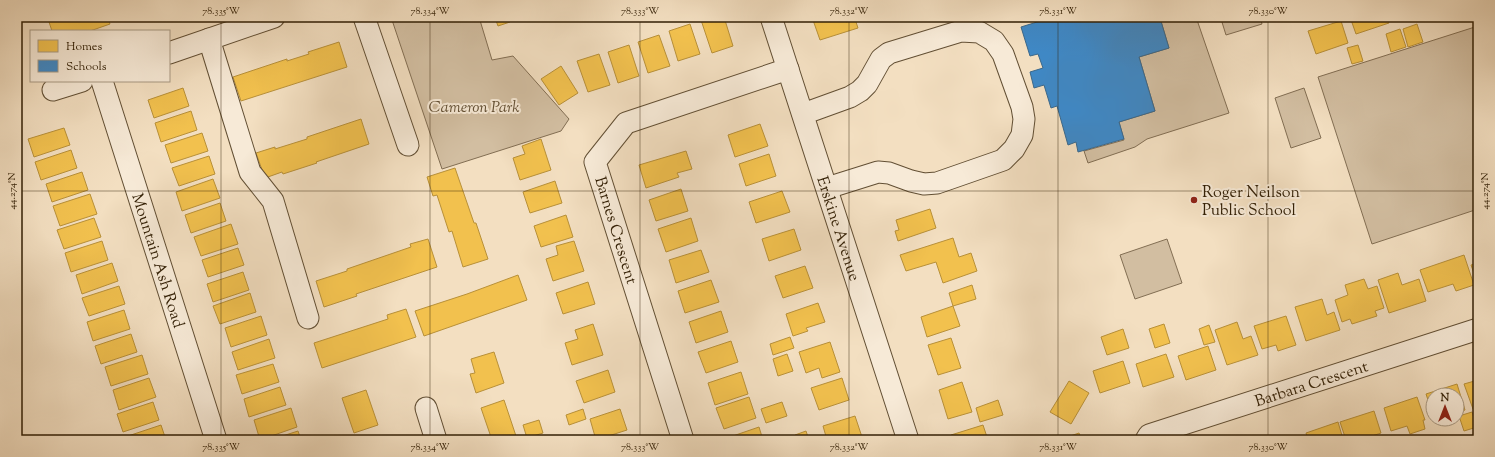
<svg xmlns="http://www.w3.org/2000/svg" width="1495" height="457" font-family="'Sorts Mill Goudy',serif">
<rect width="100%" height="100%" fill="#f3dfc1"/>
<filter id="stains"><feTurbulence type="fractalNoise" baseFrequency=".005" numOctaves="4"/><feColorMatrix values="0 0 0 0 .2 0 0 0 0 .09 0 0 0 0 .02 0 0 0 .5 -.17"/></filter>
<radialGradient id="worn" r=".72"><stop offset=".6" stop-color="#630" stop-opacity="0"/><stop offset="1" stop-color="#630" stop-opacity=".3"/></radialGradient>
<path fill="#d2bea1" stroke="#826e53" d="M391 17H479L492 60 513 56 569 119 561 131 442 169Z
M1164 17H1196L1229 113 1147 139 1135 147 1088 163 1084 151 1124 140 1119 122 1155 111 1139 57 1169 48 1160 18Z
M1229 17H1260L1262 24 1226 35 1221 19Z
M1478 26V209L1372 244 1318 77Z
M1304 88 1321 138 1291 148 1275 98Z
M1167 239 1182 283 1135 299 1120 255Z"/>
<path fill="#f2c14e" stroke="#b89038" d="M54 17H107L110 24 90 31H52L48 19Z
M491 17H509L510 22 498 26 495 18 491 19Z
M711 17H724L733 46 712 53 701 20Z
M823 17H844L846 22 855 19 858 28 820 40 813 20Z
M1350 17H1387L1389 23 1356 34Z
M1341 21 1348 43 1316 54 1308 31Z
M690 24 700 54 678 61 669 31Z
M1417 24 1423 42 1408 47 1403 29Z
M1400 29 1406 47 1391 52 1386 34Z
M659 35 670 66 648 73 638 42Z
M339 42 347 67 241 101 233 77 287 59V61L309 54 308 52Z
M629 45 639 76 618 83 608 52Z
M1358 45 1363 61 1352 64 1347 48Z
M599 54 610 85 588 92 577 61Z
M561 66 578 93 559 105 541 79Z
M183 88 189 106 154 118 148 100Z
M191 111 197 130 161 142 155 123Z
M361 119 369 144 316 162 317 163 283 174 282 172 265 178 256 153 275 147V149L307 139V137Z
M760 124 768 146 735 157 728 135Z
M64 128 70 145 34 157 28 139Z
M202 133 208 151 171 163 165 145Z
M541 139 551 170 520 180 513 158 525 154 522 146Z
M71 150 77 168 41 180 35 162Z
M686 151 692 169 677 173 679 177 646 188 639 165Z
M769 154 776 176 746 186 739 164Z
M209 156 215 174 179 186 172 168Z
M455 168 474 223H476L488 259 463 267 452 231 449 232 437 195 433 196 427 177Z
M82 172 88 190 52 202 46 184Z
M213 179 220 198 182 211 176 192Z
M555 181 562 203 530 213 523 192Z
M681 189 688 211 656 221 649 200Z
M782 191 790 212 756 223 749 202Z
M90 194 97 214 60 226 53 206Z
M220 203 226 221 191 233 185 215Z
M930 209 936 228 898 241 895 231 899 230 896 220Z
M566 215 573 237 541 247 534 226Z
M94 218 101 237 64 249 57 230Z
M691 218 698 241 666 252 658 229Z
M231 224 238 244 201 256 194 237Z
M794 229 801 250 769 261 762 239Z
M953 238 959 257 971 253 977 271 943 283 936 262 906 271 900 255Z
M428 239 437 267 356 294 357 296 324 307 316 281 347 271V269L411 247 410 244Z
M102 241 108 260 71 272 65 253Z
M574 241 584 271 553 281 546 259 558 255 556 246Z
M238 248 244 265 208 277 202 260Z
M701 250 709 272 676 283 669 260Z
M1464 255 1474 285 1456 291 1453 284 1428 292 1420 270Z
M112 263 118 281 82 294 76 275Z
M1478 263V285L1471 265Z
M805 266 813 288 783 298 775 276Z
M243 272 249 290 213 302 207 284Z
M1398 273 1402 285 1419 279 1426 301 1389 313 1378 280Z
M518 275 527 300 424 336 415 311 467 294Z
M1364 279 1368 289 1377 286 1384 308 1375 311 1377 316 1352 324 1350 319 1342 322 1335 300 1348 295 1345 285Z
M711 280 719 302 685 313 678 291Z
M588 282 595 304 563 314 556 293Z
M972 285 976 299 953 306 949 293Z
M119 286 125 304 89 316 82 298Z
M250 293 256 312 220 324 213 306Z
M1322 299 1327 315 1334 312 1340 330 1306 341 1295 307Z
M818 303 825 322 806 328 808 331 793 336 786 314Z
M953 306 960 326 927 337 921 317Z
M406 309 416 337 322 368 314 343 388 319 387 315Z
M124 310 130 329 93 341 87 322Z
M721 311 728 332 696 343 689 322Z
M261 316 267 335 231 347 225 328Z
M1286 316 1296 345 1278 351 1276 345 1262 349 1254 326Z
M1237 322 1243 339 1251 336 1258 355 1227 365 1215 330Z
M593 324 603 355 572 365 565 343 578 339 575 330Z
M1164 324 1170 343 1155 348 1149 329Z
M1209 325 1215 342 1204 345 1199 329Z
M1123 329 1129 348 1107 355 1101 337Z
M131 334 137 352 101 364 95 346Z
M790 337 794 348 773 355 770 344Z
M951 338 961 368 938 375 928 345Z
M269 339 275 358 238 370 232 352Z
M731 341 738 362 706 373 698 352Z
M830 342 840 372 822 378 819 368 806 373 799 352Z
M1208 346 1216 370 1186 380 1178 356Z
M494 352 504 383 476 393 470 374 475 373 471 359Z
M787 354 793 371 778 376 773 359Z
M1166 354 1174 377 1143 387 1136 364Z
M142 355 148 374 111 386 105 367Z
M1123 361 1130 383 1100 393 1093 371Z
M273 364 279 382 242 394 236 375Z
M608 370 615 392 584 403 576 381Z
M741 372 748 394 715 405 708 383Z
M1477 376H1478V407L1473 409 1464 384 1478 380Z
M149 378 156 397 119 410 113 390Z
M842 378 849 400 819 410 811 388Z
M1069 381 1089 393 1071 424 1050 412Z
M962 382 972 412 948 419 939 390Z
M1457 384 1465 410 1457 413V395H1433V415L1426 394Z
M280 387 286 405 249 417 244 399Z
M366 390 378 425 354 433 342 398Z
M749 397 756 418 724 429 716 408Z
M1417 397 1425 420H1423L1425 429 1410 434 1407 426 1391 431 1384 408Z
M504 400 516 436 505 440H492L481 408Z
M998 400 1003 415 980 422 976 408Z
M153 402 159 420 123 432 117 414Z
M782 402 787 416 766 423 761 409Z
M291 408 297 427 260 440 254 420Z
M583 409 586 419 569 425 566 415Z
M620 409 627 430 596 440 590 419Z
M1374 411 1381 433 1360 440H1346L1340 422Z
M1472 412 1477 427 1464 431 1459 416Z
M855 416 862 437 854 440H827L823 426Z
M539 420 543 433 527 438 523 425Z
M1338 422 1343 439 1308 440 1306 433Z
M161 425 166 440H126L125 437Z
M983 425 988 440H952L951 435Z
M759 427 763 440H727V438Z
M298 431 301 440H270Z
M806 431 809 440H796L795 435Z
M1079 433 1082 440H1059Z"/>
<path fill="#3f88c5" stroke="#3b688b" d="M1053 17H1164L1160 18 1169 48 1139 57 1155 111 1119 122 1124 139 1078 152 1076 142 1068 145 1057 106 1051 108 1044 85 1034 88 1030 72 1043 68 1038 54 1030 56 1021 27Z"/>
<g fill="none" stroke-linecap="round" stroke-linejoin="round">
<g stroke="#624f34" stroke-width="23">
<g id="minor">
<path d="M364 17 408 145"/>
<path id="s1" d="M771 17 908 440"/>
<path d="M209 39 250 172 273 201 308 318"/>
<path d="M169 53 274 17"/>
<path id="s2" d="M102 81 216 440"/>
<path d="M53 90 82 81"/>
<path d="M803 114 850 97 860 91 867 84 881 59 889 53 961 31 979 32 994 41 1003 54 1022 107 1024 119 1022 135 1014 149 1003 160 937 183 924 184 911 181 889 173 878 172 827 188"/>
<path d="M426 408 436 440"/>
<path d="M683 440 595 162 626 123 788 69"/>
<path id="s3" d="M1146 440 1149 435 1478 329"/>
</g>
</g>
<use href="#minor" stroke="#f7ead7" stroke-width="21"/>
</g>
<path fill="none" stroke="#321f05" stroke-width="1" stroke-opacity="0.45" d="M221 17V440M430 17V440M640 17V440M849 17V440M1058 17V440M1268 17V440M1477 17V440M17 191H1478"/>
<circle fill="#8f2418" stroke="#f7ead7" stroke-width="1.5" cx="1194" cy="200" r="4"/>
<g text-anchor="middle" stroke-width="4" stroke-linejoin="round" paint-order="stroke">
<g font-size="16" font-style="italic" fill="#624f34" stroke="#f7ead7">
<text x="474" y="112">Cameron Park</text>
</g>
<g font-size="16" fill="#321f05" stroke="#f7ead7" text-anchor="start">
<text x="1202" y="197">Roger Neilson<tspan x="1202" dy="18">Public School</tspan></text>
</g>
<g font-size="16" fill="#321f05" stroke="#f7ead7">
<text dy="6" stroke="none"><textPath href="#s1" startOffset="222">Erskine Avenue</textPath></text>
<text transform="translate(617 230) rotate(73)" y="6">Barnes Crescent</text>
<text dy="6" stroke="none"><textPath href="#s2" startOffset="188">Mountain Ash Road</textPath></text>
<text dy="6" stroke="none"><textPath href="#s3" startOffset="176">Barbara Crescent</textPath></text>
</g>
</g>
<rect width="1495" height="457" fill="none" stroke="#f3dfc1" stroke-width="44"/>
<rect x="30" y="30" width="140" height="52" fill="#f7ead7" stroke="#a89983"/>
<rect x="38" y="40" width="20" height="12" fill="#f2c14e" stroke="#a89983"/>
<text x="66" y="50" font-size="12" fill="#321f05">Homes</text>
<rect x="38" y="60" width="20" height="12" fill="#3f88c5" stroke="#a89983"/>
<text x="66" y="70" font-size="12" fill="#321f05">Schools</text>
<g transform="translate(1445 407)"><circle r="19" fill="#f7ead7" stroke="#a89983"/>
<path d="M0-3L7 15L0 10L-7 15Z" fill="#8f2418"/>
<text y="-6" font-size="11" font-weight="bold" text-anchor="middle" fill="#321f05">N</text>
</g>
<rect x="22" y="22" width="1451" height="413" fill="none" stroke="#321f05" stroke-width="1.5"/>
<g font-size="10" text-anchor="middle" fill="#321f05">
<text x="221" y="14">78.335°W</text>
<text x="430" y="14">78.334°W</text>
<text x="640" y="14">78.333°W</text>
<text x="849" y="14">78.332°W</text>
<text x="1058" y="14">78.331°W</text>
<text x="1268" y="14">78.330°W</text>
<text transform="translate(11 191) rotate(-90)" y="4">44.274°N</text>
<text transform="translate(1484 191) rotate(-90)" y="4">44.274°N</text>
<text x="221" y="450">78.335°W</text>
<text x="430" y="450">78.334°W</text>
<text x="640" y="450">78.333°W</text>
<text x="849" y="450">78.332°W</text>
<text x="1058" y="450">78.331°W</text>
<text x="1268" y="450">78.330°W</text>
</g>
<rect width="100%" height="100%" filter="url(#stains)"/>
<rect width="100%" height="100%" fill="url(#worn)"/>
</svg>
